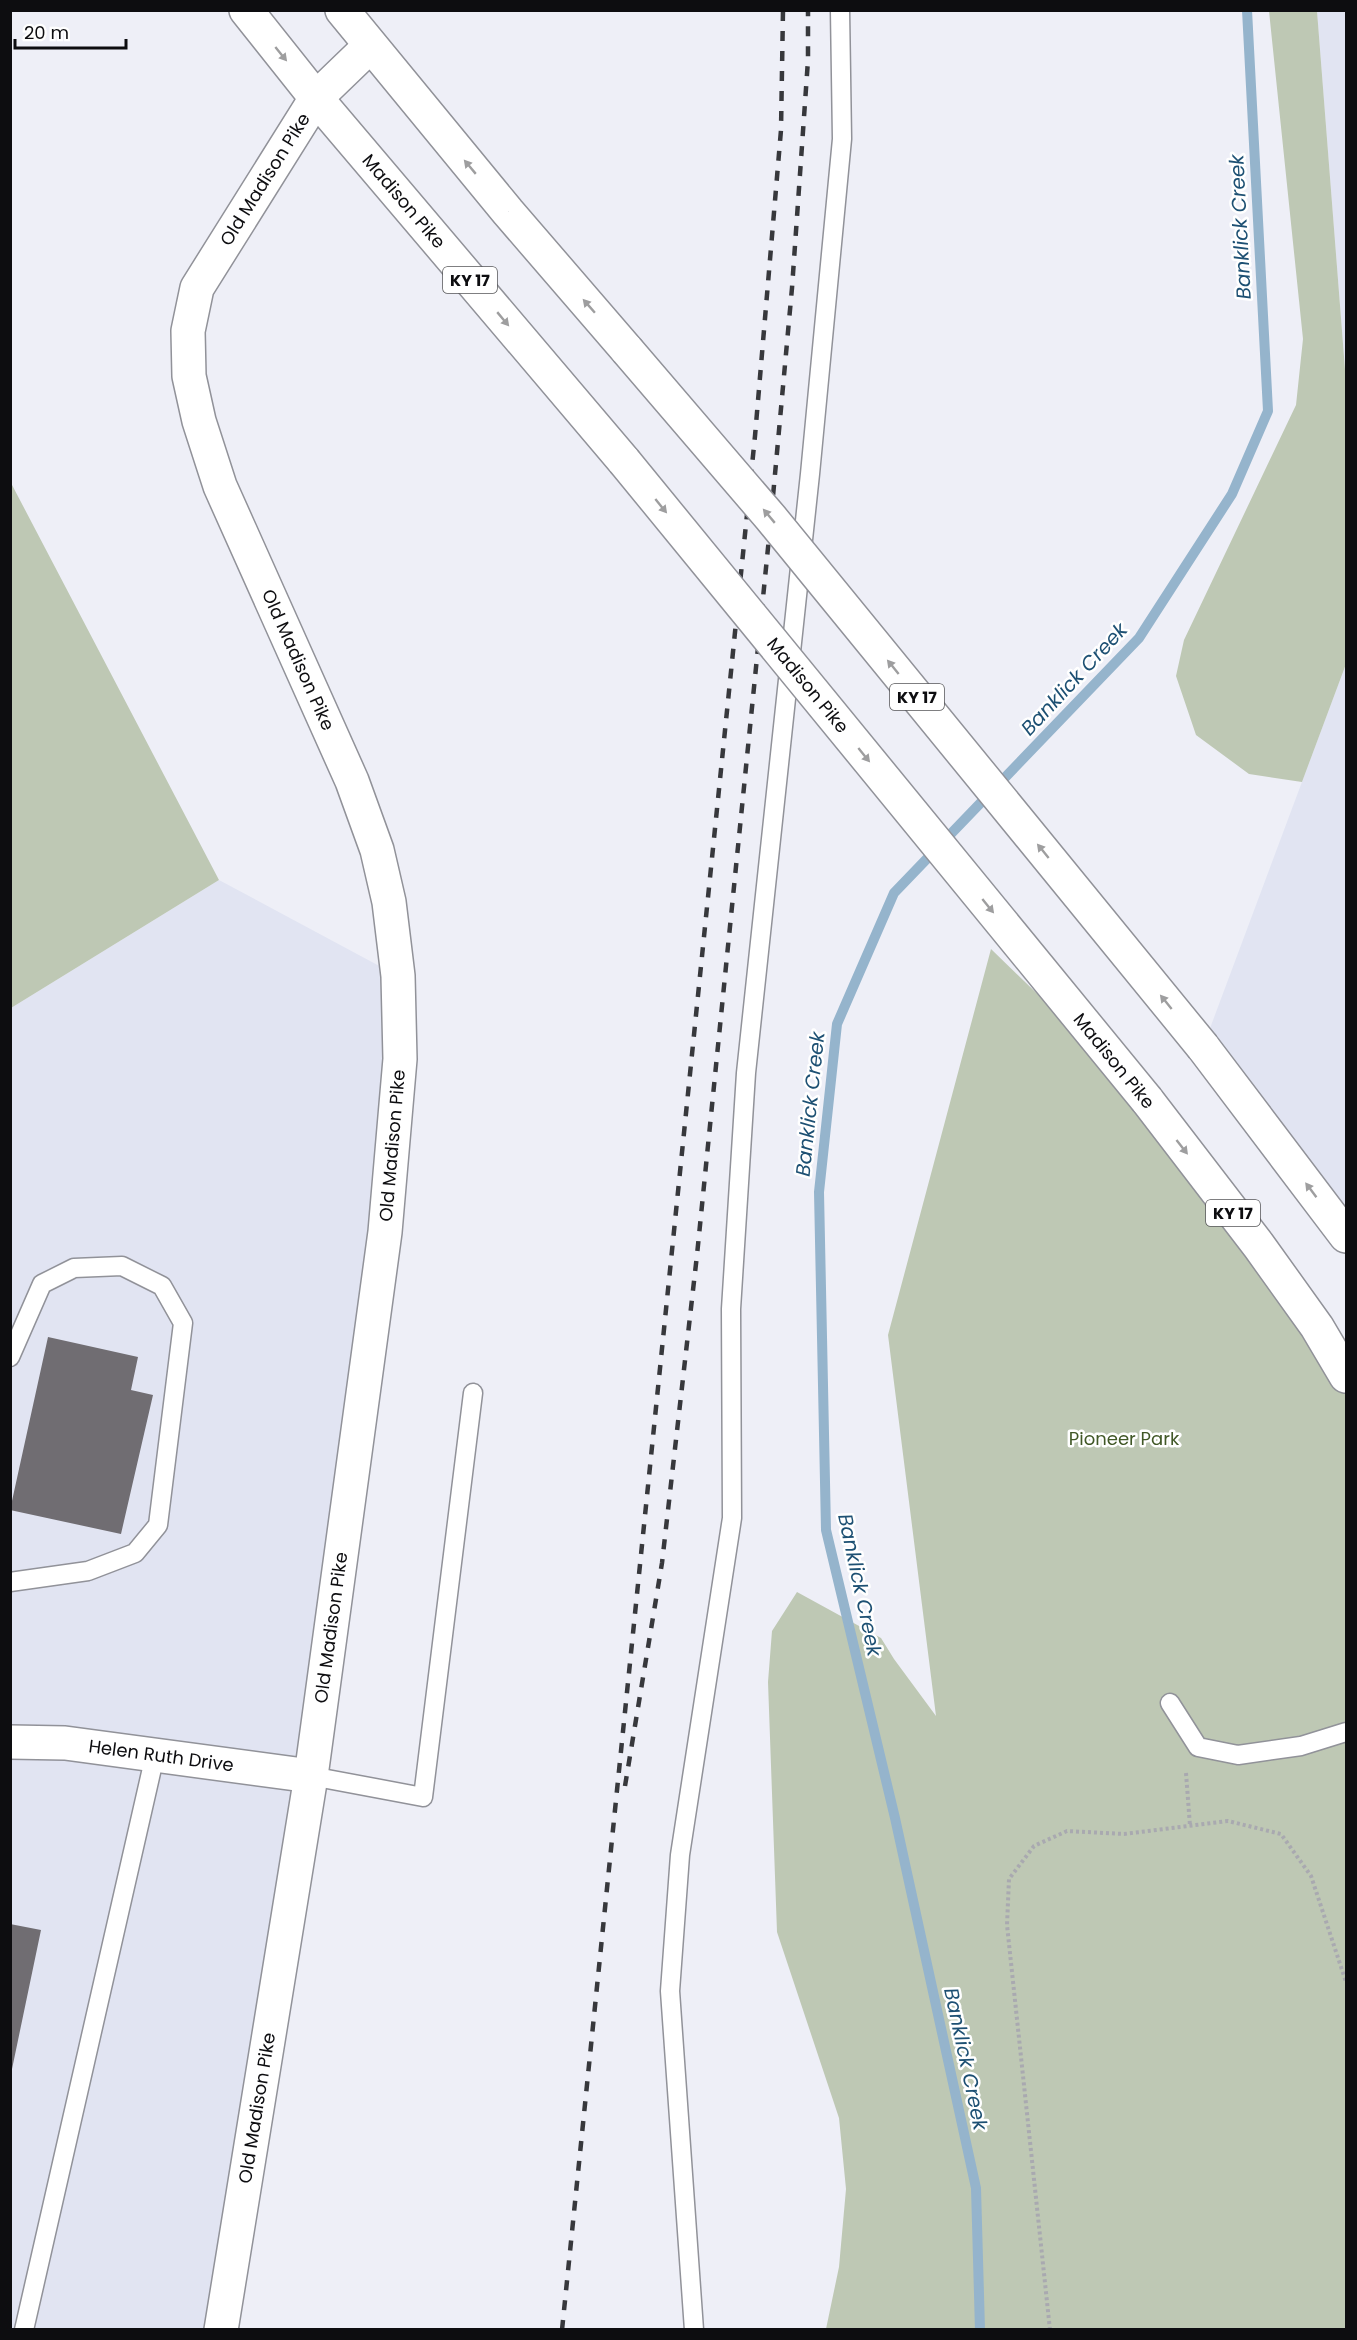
<svg xmlns="http://www.w3.org/2000/svg" width="1357" height="2340" font-family="Poppins,sans-serif">
<rect width="100%" height="100%" fill="#eeeff7"/>
<path fill="#e1e4f2" d="M1317 11H1346V382Z
M1346 664V1236L1203 1047Z
M219 880 398 976 400 1059 221 2329 11 2330V1008Z"/>
<path fill="#bec8b4" d="M1269 11H1317L1346 382V664L1302 782 1249 774 1196 735 1176 676 1184 640 1296 405 1303 339Z
M11 483 219 880 11 1008H10Z
M991 949 1147 1100 1346 1376V2329H826L839 2267 846 2189 839 2118 777 1932 768 1682 772 1631 797 1592 881 1638 894 1659 936 1716 888 1335Z"/>
<g fill="none" stroke-linecap="round" stroke-linejoin="round">
<path stroke="#95b4cc" stroke-width="10" d="M980 2330 976 2188 895 1818 826 1530 819 1192 837 1024 894 893 1139 638 1232 494 1268 411 1247 10"/>
</g>
<path fill="#706d72" d="M48 1337 138 1357 131 1390 153 1395 121 1534 10 1510Z
M10 1924 41 1930 12 2069H10Z"/>
<g fill="none" stroke-linecap="round" stroke-linejoin="round">
<g stroke="#919299" stroke-width="21">
<path id="service" d="M10 1357 42 1284 74 1268 122 1266 162 1286 183 1323 158 1525 135 1553 88 1571 10 1582
M1170 1703 1198 1747 1238 1755 1301 1746 1346 1732
M311 1776 423 1797 473 1393
M24 2330 155 1755
M694 2330 670 1991 680 1855 732 1518 731 1309 746 1073 810 474 842 139 840 10"/>
</g>
<g stroke="#919299" stroke-width="36">
<g id="minor">
<path id="s1" d="M10 1742 65 1743 311 1776"/>
<path id="s2" d="M221 2330 311 1776 385 1232 400 1059 398 976 389 902 377 850 352 781 220 486 199 421 189 376 188 331 197 288 316 98 370 46"/>
</g>
</g>
<g stroke="#919299" stroke-width="36">
<g id="primary">
<path id="s3" d="M246 10 316 98 624 461"/>
<path d="M342 10 508 212 627 350"/>
<path d="M1203 1047 1346 1236"/>
<path d="M1147 1100 1259 1246 1317 1327 1346 1376"/>
</g>
</g>
<path stroke="#a9a9b0" stroke-width="4" stroke-dasharray="3 3" stroke-linecap="butt" d="M1186 1773 1190 1826
M1050 2330 1007 1925 1009 1879 1034 1846 1067 1831 1124 1834 1228 1821 1281 1834 1311 1876 1346 1982"/>
<use href="#service" stroke="#fff" stroke-width="18"/>
<use href="#minor" stroke="#fff" stroke-width="33"/>
<use href="#primary" stroke="#fff" stroke-width="33"/>
<path stroke="#37383c" stroke-width="4.5" stroke-dasharray="10 10" stroke-linecap="butt" d="M625 1786 662 1563 697 1255 771 518 792 288 808 60V10
M562 2330 755 436 781 130 783 10"/>
<g stroke="#919299" stroke-width="36" stroke-linecap="butt">
<g id="primary-bridge">
<path d="M627 350 771 518 1203 1047"/>
<path id="s4" d="M624 461 1147 1100"/>
</g>
</g>
<use href="#primary-bridge" stroke="#fff" stroke-width="33"/>
</g>
<defs><path id="oneway-solid" d="M-6-.8H1V-3.2L6.5 0L1 3.2V.8H-6Z" transform="scale(1.5)"/></defs>
<g fill="#9e9e9f">
<use href="#oneway-solid" transform="translate(281 54) rotate(51)"/>
<use href="#oneway-solid" transform="translate(470 167) rotate(-130)"/>
<use href="#oneway-solid" transform="translate(589 306) rotate(-131)"/>
<use href="#oneway-solid" transform="translate(503 319) rotate(50)"/>
<use href="#oneway-solid" transform="translate(661 506) rotate(51)"/>
<use href="#oneway-solid" transform="translate(769 516) rotate(-130)"/>
<use href="#oneway-solid" transform="translate(893 667) rotate(-129)"/>
<use href="#oneway-solid" transform="translate(864 755) rotate(51)"/>
<use href="#oneway-solid" transform="translate(1043 851) rotate(-129)"/>
<use href="#oneway-solid" transform="translate(988 906) rotate(51)"/>
<use href="#oneway-solid" transform="translate(1166 1002) rotate(-129)"/>
<use href="#oneway-solid" transform="translate(1182 1147) rotate(52)"/>
<use href="#oneway-solid" transform="translate(1311 1190) rotate(-127)"/>
</g>
<g text-anchor="middle" stroke-width="5" stroke-linejoin="round" paint-order="stroke">
<g fill="#fff" stroke="#565658" stroke-width="1.5">
<rect x="443" y="267" width="54" height="26" rx="4.5"/>
<rect x="890" y="684" width="54" height="26" rx="4.5"/>
<rect x="1206" y="1200" width="54" height="26" rx="4.5"/>
</g>
<g font-size="16" font-weight="bold" fill="#0d0d10">
<text x="470" y="286">KY 17</text>
<text x="917" y="703">KY 17</text>
<text x="1233" y="1219">KY 17</text>
</g>
<g font-size="18" fill="#0d0d10" stroke="#fff">
<text dy="6" stroke="none"><textPath href="#s2" startOffset="2223">Old Madison Pike</textPath></text>
<text dy="6" stroke="none"><textPath href="#s3" startOffset="248">Madison Pike</textPath></text>
<text transform="translate(298 660) rotate(66)" y="6">Old Madison Pike</text>
<text dy="6" stroke="none"><textPath href="#s4" startOffset="290">Madison Pike</textPath></text>
<text transform="translate(1114 1061) rotate(51)" y="6">Madison Pike</text>
<text dy="6" stroke="none"><textPath href="#s2" startOffset="1197">Old Madison Pike</textPath></text>
<text dy="6" stroke="none"><textPath href="#s2" startOffset="711">Old Madison Pike</textPath></text>
<text dy="6" stroke="none"><textPath href="#s1" startOffset="152">Helen Ruth Drive</textPath></text>
<text dy="6" stroke="none"><textPath href="#s2" startOffset="225">Old Madison Pike</textPath></text>
</g>
<g font-size="18" fill="#415827" stroke="#fff">
<text x="1124" y="1445">Pioneer Park</text>
</g>
<g font-size="20" font-style="italic" fill="#1d5073" stroke="#fff">
<text transform="translate(1240 227) rotate(-93)" y="7">Banklick Creek</text>
<text transform="translate(1074 679) rotate(-47)" y="7">Banklick Creek</text>
<text transform="translate(810 1104) rotate(-84)" y="7">Banklick Creek</text>
<text transform="translate(860 1585) rotate(78)" y="7">Banklick Creek</text>
<text transform="translate(966 2059) rotate(78)" y="7">Banklick Creek</text>
</g>
</g>
<rect width="1357" height="2340" fill="none" stroke="#0d0d10" stroke-width="24"/>
<path d="M15 39v9h111v-9" fill="none" stroke="#0d0d10" stroke-width="3"/>
<text x="24" y="39" font-size="18" fill="#0d0d10" stroke="#ffffff" stroke-width="4.5" paint-order="stroke">20 m</text>
</svg>
